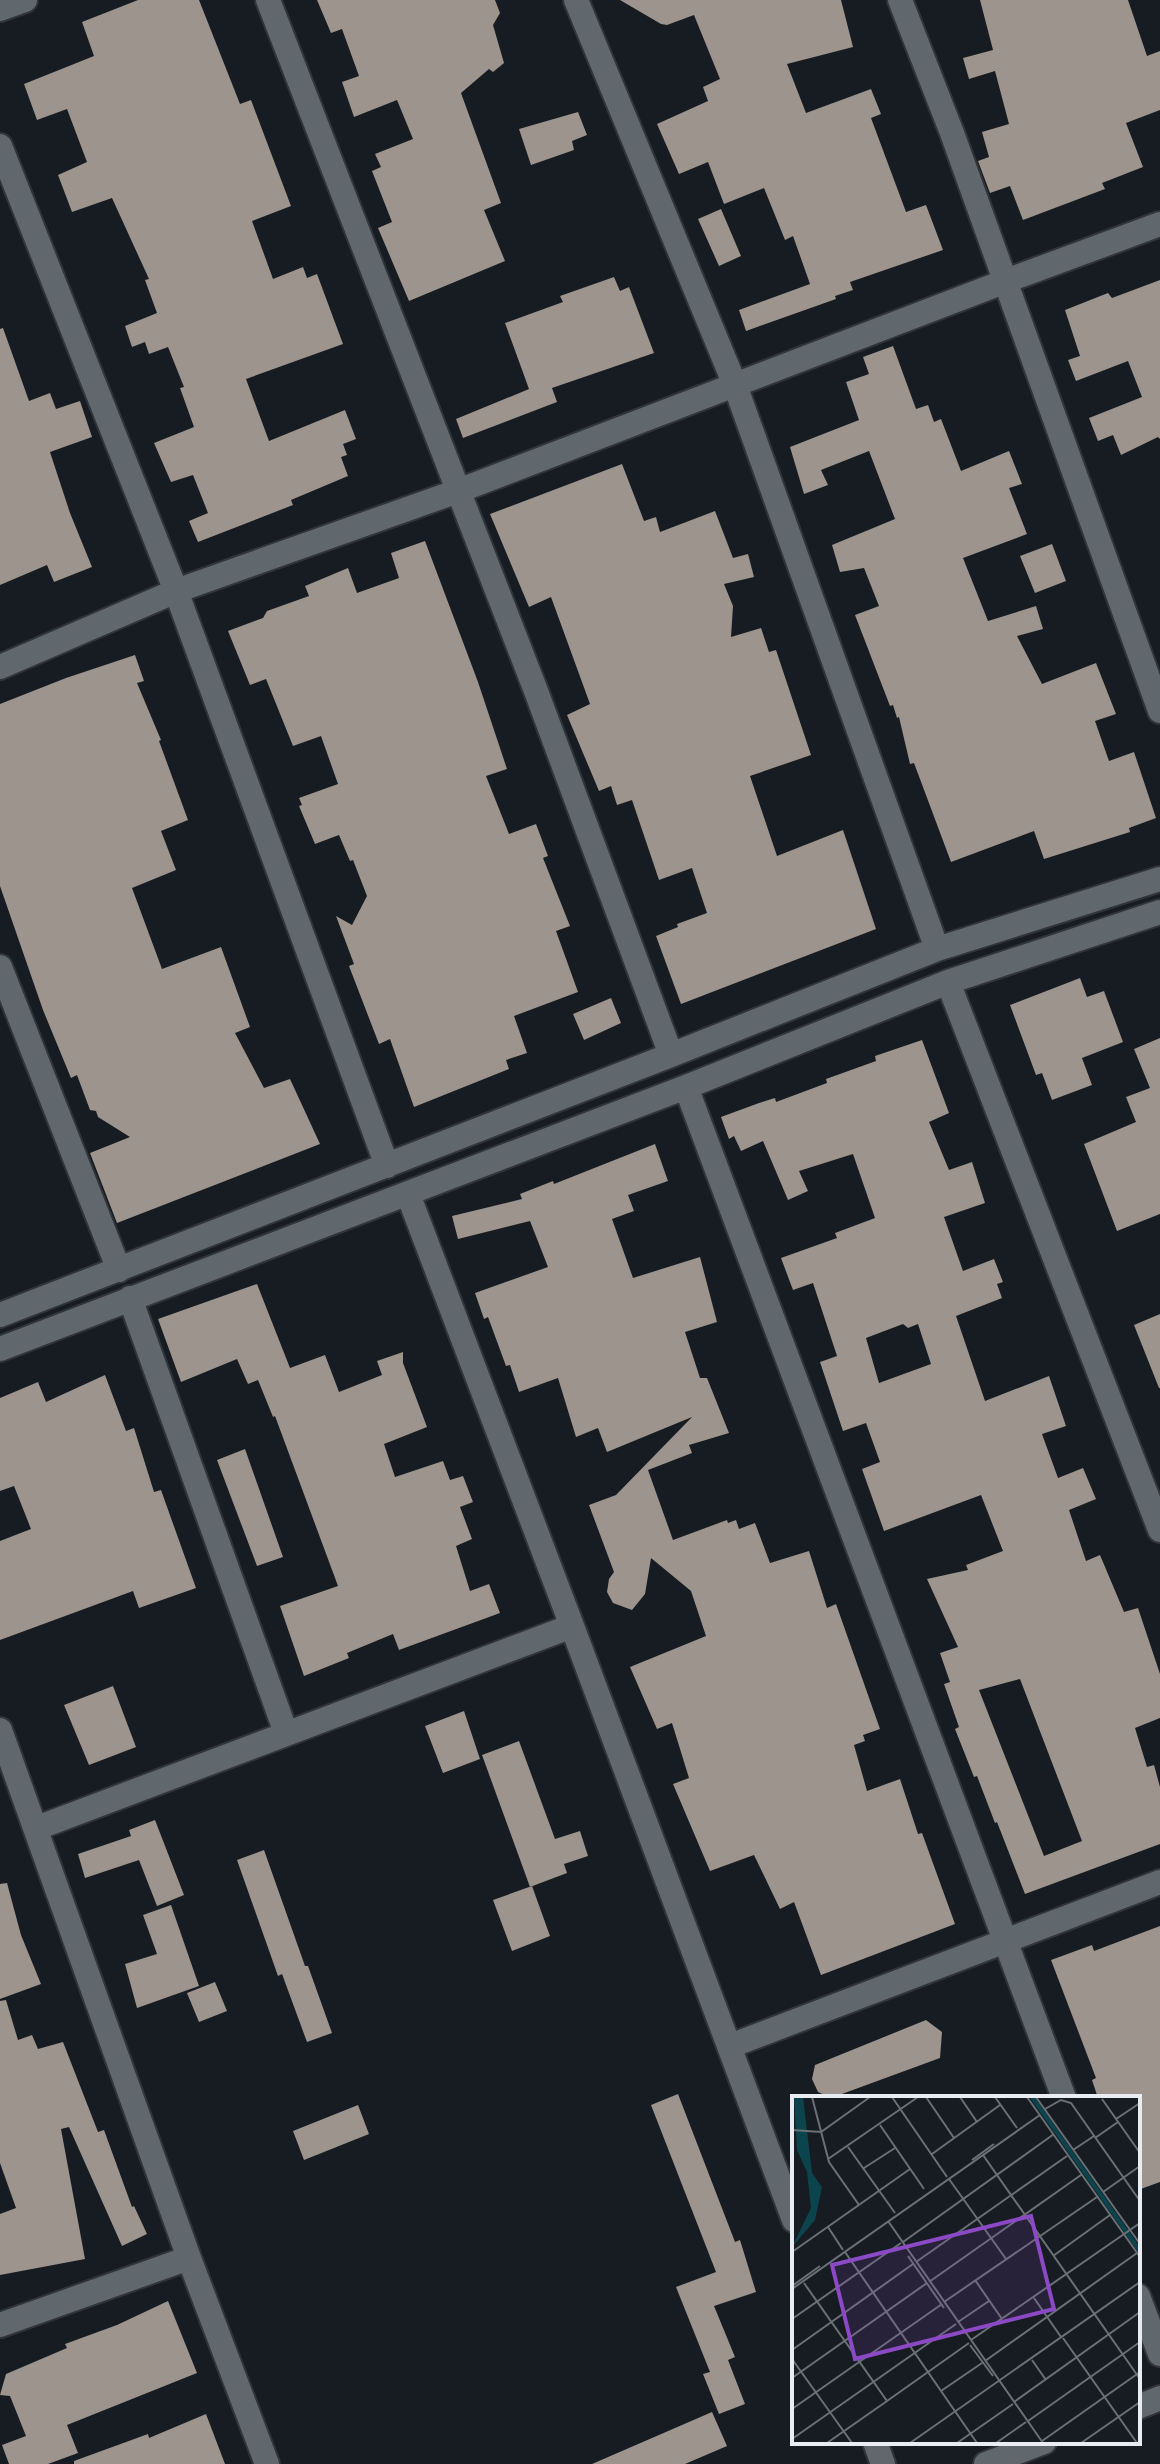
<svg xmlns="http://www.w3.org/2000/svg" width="1160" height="2464" font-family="Commissioner,sans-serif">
<rect width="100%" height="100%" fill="#161c21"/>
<path fill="#9d948e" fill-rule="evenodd" d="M138 0H199L240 104 251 100 291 206 252 221 273 279 303 267 307 278 317 274 343 344 246 379 269 441 345 410 356 439 343 444 347 455 341 457 348 476 291 500 293 505 198 542 189 521 208 513 193 475 171 482 154 443 194 427 180 388 184 387 168 347 149 354 145 342 132 347 125 326 157 313 145 280 149 279 112 198 72 212 58 175 87 162 67 109 37 120 24 84 94 56 82 22Z
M317 0H495L500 13 493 25 504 63 493 72 489 69 461 93 501 203 484 210 505 261 409 301 378 228 392 222 372 171 381 167 375 154 413 139 397 100 354 117 342 82 359 76 342 29 331 33Z
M620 0H841L853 47 787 64 806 113 871 89 881 114 871 118 906 212 926 205 943 250 850 282 853 290 835 296 836 299 746 331 739 310 810 284 793 236 785 240 764 188 724 204 708 162 679 174 657 124 708 101 703 87 720 79 694 15 667 25 661 24Z
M980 0H1128L1147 56 1160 51V110L1126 123 1143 167 1102 183 1105 189 1023 220 1010 186 990 193 978 161 989 157 982 132 1009 124 995 71 969 79 963 58 993 50Z
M578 112 587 135 572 141 574 150 531 165 519 129Z
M721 209 741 256 719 266 698 219Z
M614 277 620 291 629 287 654 353 552 388 557 402 463 438 456 419 529 389 505 323 563 302 560 296Z
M1160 280V439L1158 437 1121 455 1113 435 1098 441 1089 418 1142 397 1128 361 1076 381 1068 360 1080 356 1065 310 1108 293 1112 298Z
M3 328 29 401 50 393 56 409 80 401 92 437 50 452 70 513 92 567 54 582 47 565 0 585V329Z
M893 346 916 409 928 405 934 422 941 419 961 471 1009 451 1022 484 1009 488 1027 534 963 558 988 621 1036 606 1043 629 1017 636 1042 684 1096 663 1116 714 1095 721 1109 761 1134 752 1156 818 1129 828 1130 832 1044 859 1034 831 951 862 914 763 910 764 899 717 897 718 893 705 890 706 855 615 879 606 864 568 840 572 832 545 895 519 869 451 821 470 828 485 804 494 790 447 859 420 846 382 869 374 863 357Z
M622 464 644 521 656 517 660 532 715 511 733 558 748 554 754 577 724 584 733 606 731 637 761 628 769 652 776 650 811 755 750 776 777 856 843 830 876 929 681 1004 656 936 678 927 677 924 707 913 692 868 659 880 632 800 617 805 611 786 599 791 567 715 590 704 551 597 529 607 490 514Z
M425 541 478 682 507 769 486 776 509 834 536 824 548 856 543 858 570 926 556 931 578 992 514 1016 527 1053 506 1060 509 1069 414 1107 390 1039 379 1044 349 966 354 964 336 916 352 925 367 896 353 860 350 861 339 835 315 844 299 806 302 805 299 798 338 784 321 736 293 746 266 679 250 685 228 631 263 618 267 611 309 596 305 586 348 568 357 593 399 578 391 553Z
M1052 544 1066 581 1035 593 1020 556Z
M135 655 144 681 137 683 161 740 159 741 188 820 161 831 176 870 132 888 162 969 221 947 250 1027 235 1033 264 1088 290 1079 320 1144 117 1223 90 1153 130 1137 98 1117 96 1111 90 1110 77 1075 71 1078 43 1010 0 886V704L66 678Z
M1080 978 1087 997 1104 991 1123 1042 1082 1058 1092 1085 1052 1100 1042 1073 1036 1075 1010 1005Z
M611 998 621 1023 584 1040 573 1014Z
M1160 1038V1214L1117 1231 1084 1144 1136 1122 1126 1097 1150 1088 1134 1049Z
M922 1040 949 1113 929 1122 949 1170 972 1162 985 1203 944 1217 963 1271 994 1259 1003 1282 997 1284 1002 1298 956 1316 985 1401 1049 1376 1066 1426 1042 1434 1058 1478 1083 1468 1096 1499 1069 1510 1086 1561 1100 1555 1124 1612 1138 1608 1160 1674V1718L1135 1728 1147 1767 1154 1765 1160 1787V1844L1025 1894 997 1822 995 1823 977 1776 974 1777 955 1729 959 1727 944 1684 950 1682 940 1653 958 1647 927 1579 968 1570 966 1565 1003 1551 981 1495 884 1531 862 1469 880 1462 866 1423 843 1431 820 1362 837 1356 813 1283 793 1290 781 1258 837 1238 835 1233 875 1218 853 1154 799 1171 808 1191 788 1200 763 1141 741 1151 734 1136 729 1139 721 1117 759 1103 775 1098 776 1102 827 1083 826 1079 876 1061 875 1056ZM903 1324 908 1328 918 1324 931 1364 879 1383 866 1338ZM1020 1679 1082 1841 1044 1856 979 1690Z
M655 1144 668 1181 628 1195 634 1211 612 1219 633 1278 700 1257 717 1322 685 1332 700 1378H707L729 1433 689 1445 692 1453 648 1470 673 1540 727 1520 728 1523 736 1520 739 1529 755 1523 770 1563 809 1551 827 1608 836 1604 880 1729 863 1735 865 1741 854 1745 867 1791 900 1779 918 1834 922 1833 955 1924 821 1975 794 1902 780 1909 754 1855 710 1871 673 1784 689 1778 672 1723 657 1729 630 1667 706 1636 691 1591 651 1558 645 1594 632 1610 613 1603 607 1592 609 1579 614 1572 589 1505 616 1495 692 1417 607 1452 598 1428 576 1437 558 1378 519 1392 510 1365 506 1366 488 1317 484 1319 475 1293 548 1267 530 1221 458 1239 452 1216 522 1199 520 1194 553 1181 554 1184Z
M257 1284 290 1368 325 1355 339 1392 382 1375 377 1361 403 1352V1363L427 1427 384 1444 395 1477 443 1461 450 1480 463 1476 473 1502 460 1507 472 1539 456 1546 470 1591 489 1584 500 1613 399 1650 393 1634 347 1653 349 1658 304 1676 280 1606 338 1586 275 1416 273 1417 258 1380 248 1384 237 1359 181 1382 158 1319Z
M1160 1314V1388H1159L1134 1325Z
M105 1375 126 1431 134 1428 154 1492 161 1490 196 1588 139 1608 133 1591 0 1640V1541L31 1529 14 1486 0 1491V1398L38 1382 46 1402Z
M245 1449 283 1557 257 1566 217 1460Z
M113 1686 136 1747 89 1765 64 1705Z
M464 1711 480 1759 443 1773 425 1726Z
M519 1741 555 1839 580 1831 588 1856 564 1864 567 1873 530 1887 482 1755Z
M155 1820 184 1895 157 1906 139 1860 85 1878 78 1854 131 1836 129 1830Z
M264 1850 305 1966H308L332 2033 307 2042 282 1974 278 1976 237 1860Z
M7 1883 21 1935 41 1984 0 1999V1884Z
M532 1886 550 1936 512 1951 493 1900Z
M171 1905 199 1986 137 2008 125 1964 157 1954 143 1915Z
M1160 1926V2182L1138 2190V2098H1098L1092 2080 1096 2078 1051 1960 1092 1945 1094 1951Z
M215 1982 227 2011 199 2022 187 1993Z
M6 2000 18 2040 32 2035 38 2049 63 2042 98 2132 104 2130 132 2207 134 2206 147 2234 122 2246 69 2127 61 2129 85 2259 0 2275V2214L16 2208 0 2163V2001Z
M926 2020 942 2032 940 2058 831 2098 818 2092 812 2079 815 2065Z
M678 2094 735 2242 740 2240 756 2292 714 2306 735 2357 728 2360 745 2404 719 2414 703 2374 710 2372 676 2287 716 2272 651 2105Z
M358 2105 369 2134 304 2160 293 2131Z
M168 2301 197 2373 67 2425 78 2453 48 2464H9L2 2445 26 2436 10 2396 0 2395 6 2374 67 2348 65 2344 117 2325Z
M712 2412 727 2446 685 2464H592Z
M206 2414 225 2464H74V2461L148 2434 149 2438Z"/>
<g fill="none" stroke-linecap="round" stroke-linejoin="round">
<g stroke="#313539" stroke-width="28">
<path id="street" d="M268 0 536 691 671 1055
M576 0 735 385 937 949
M900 0 952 133 1160 711
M0 9 25 0
M0 146 176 591 387 1166
M0 667 176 591 458 491 1006 281 1160 224
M0 967 119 1270
M948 982 1160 1530
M686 1087 1064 2098
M408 1194 572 1626 794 2220
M130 1298 286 1733
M0 1315 671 1055 937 949 1160 879
M0 1349 686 1087 948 982 1160 912
M0 1730 189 2258 267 2464
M37 1828 572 1626
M730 2046 1160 1882
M1138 2296 1160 2354
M0 2325 189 2258
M1138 2407 1160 2398
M875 2442 883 2464
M986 2464 1044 2442"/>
</g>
<use href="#street" stroke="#60686e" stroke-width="24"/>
</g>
<g transform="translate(792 2096)">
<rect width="348" height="348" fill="#161c21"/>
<path d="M2 1H11L20 77 30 91 23 124 0 151 19 112 15 76 5 54Z" fill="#0c444d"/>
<path fill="none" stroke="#0c444d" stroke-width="4" d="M240 1 348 155"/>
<path fill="none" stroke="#6a7074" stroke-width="2" d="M20 1 37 66 67 109M100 1 155 81M134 1 162 42M168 1 185 26M203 1 225 32M235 1 348 161M244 1 348 148M310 3 348 57M253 13 269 4 279 7 348 105M324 23 348 7M88 29 132 93M0 34 29 36 78 1M303 42 326 26M56 51 103 117M281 54 302 40M140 58 208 9M191 59 348 283M36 63 126 1M180 64 202 48M72 72 103 52M157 83 214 163M311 96 348 70M96 125 251 347M36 131 51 154M111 146 262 38M0 156 118 73M53 156 185 347M116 160 152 212M261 160 318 119M124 166 275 60M183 184 210 223M137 186 289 79M12 187 95 305 35 347M0 190 28 170M0 193 248 19M242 202 269 241M152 206 305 101M0 223 109 147M166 226 197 205M271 242 345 347M179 244 348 127M178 249 201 280M0 254 121 168M0 263 60 347M240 264 254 284M193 265 345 157M0 282 135 187M149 295 190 267M95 305 177 247M222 306 348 216M0 313 150 208M236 325 348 246M0 343 164 228M250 345 348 276M118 347 348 186M165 347 221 308M204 347 234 326M289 347 348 306"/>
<path fill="#8c49c6" fill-opacity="0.15" stroke="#8c49c6" stroke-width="4" d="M239 120 262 213 63 263 40 169Z"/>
<rect width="348" height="348" fill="none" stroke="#e9edf1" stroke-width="4"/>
</g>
</svg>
